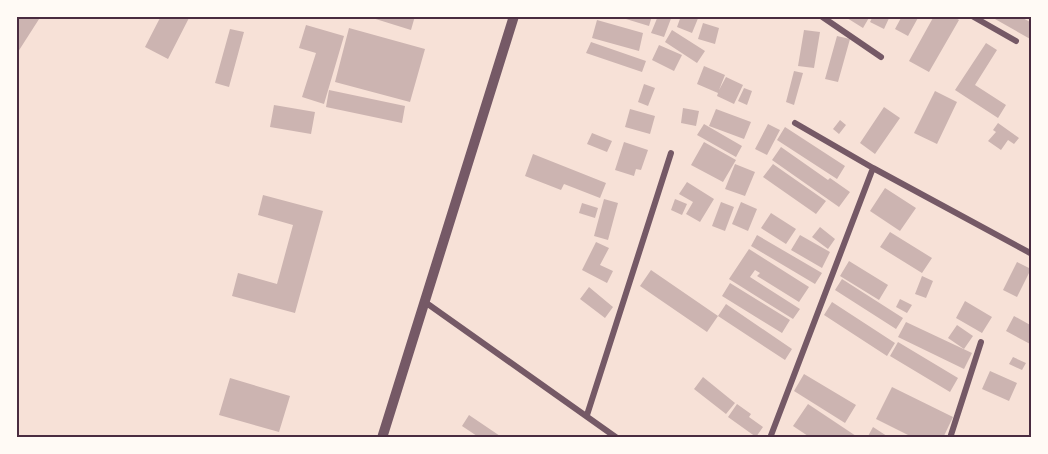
<svg xmlns="http://www.w3.org/2000/svg" width="1048" height="454" font-family="'Noto Serif',serif">
<rect width="100%" height="100%" fill="#f7e1d7"/>
<path fill="#ccb4b1" d="M16 16H41L16 55Z
M161 16H190L168 59 145 47Z
M366 16H415L411 30Z
M627 16H652L649 26 626 19Z
M658 16H672L664 37 651 33Z
M681 16H699L692 33 677 27Z
M848 16H870L863 28 847 18Z
M873 16H890L884 29 870 22Z
M902 16H919L908 36 895 29Z
M934 16H953L959 20 929 72 909 61Z
M996 16H1019L1032 23V40L995 19Z
M597 20 643 33 639 51 592 38Z
M703 23 719 28 715 44 698 39Z
M306 25 344 36 324 104 302 97 316 53 299 48Z
M349 28 425 49 410 102 335 82Z
M230 29 244 32 229 87 215 83Z
M672 30 705 51 697 63 665 42Z
M804 30 820 32 814 68 798 66Z
M837 36 850 39 838 82 825 79Z
M591 42 646 61 642 72 586 53Z
M986 43 997 50 975 85 1006 105 998 118 955 90Z
M659 45 682 55 674 71 652 60Z
M704 66 725 75 719 90 726 77 743 85 734 104 717 96 718 93 697 84Z
M794 71 803 73 794 105 786 102Z
M644 84 655 88 648 106 638 102Z
M744 88 752 91 747 105 738 101Z
M329 90 405 106 402 123 326 107Z
M935 91 957 102 937 144 914 133Z
M274 105 315 112 311 134 270 127Z
M884 107 900 118 875 154 860 143Z
M683 108 699 111 696 126 681 123Z
M630 109 655 116 650 134 625 127Z
M716 109 751 122 744 139 709 126Z
M840 120 846 125 839 134 833 129Z
M998 123 1019 138 1014 144 1008 140 1001 150 988 141 996 132 993 130Z
M704 124 742 146 736 157 697 135Z
M768 124 780 130 767 155 755 149Z
M785 127 845 166 837 179 777 140Z
M592 133 612 141 607 152 587 144Z
M624 142 648 150 641 170 636 169 634 176 615 170Z
M704 142 736 160 723 182 691 165Z
M781 147 828 180 830 178 850 192 839 207 772 160Z
M533 154 606 183 600 198 564 184 561 190 525 176Z
M735 164 755 172 745 196 725 189Z
M773 164 826 201 816 214 763 177Z
M687 182 714 199 700 222 686 214 693 202 679 194Z
M885 188 916 208 900 231 870 211Z
M263 195 323 211 295 313 232 296 238 273 277 284 293 225 258 215Z
M604 199 618 203 608 240 594 236Z
M675 199 687 204 682 215 671 210Z
M721 202 734 207 725 231 712 226Z
M741 202 757 209 748 231 732 224Z
M582 203 598 208 595 218 579 213Z
M771 213 796 229 786 244 761 228Z
M820 227 835 239 828 249 812 237Z
M890 232 932 258 922 273 880 247Z
M757 235 822 273 815 284 751 246Z
M800 235 830 252 822 268 791 250Z
M596 242 609 248 600 265 613 271 607 283 582 270Z
M749 249 809 287 799 302 757 276 760 273 755 270 750 277 800 309 793 319 729 279Z
M849 261 888 285 879 300 840 276Z
M1017 262 1031 269 1017 297 1003 290Z
M651 270 718 316 707 332 640 286Z
M922 276 933 281 926 298 915 294Z
M842 279 903 318 896 329 835 290Z
M730 283 790 320 782 333 722 296Z
M589 287 613 307 605 318 580 299Z
M900 299 912 305 907 313 896 307Z
M965 301 992 317 982 333 956 318Z
M832 302 895 343 887 356 824 315Z
M726 304 792 349 785 360 718 316Z
M1014 316 1032 326V345L1006 331Z
M906 322 972 353 964 369 898 337Z
M957 325 973 336 964 349 948 338Z
M898 342 958 378 950 392 890 356Z
M1013 357 1026 363 1022 370 1009 364Z
M990 371 1017 383 1009 401 982 389Z
M804 374 856 405 845 423 794 391Z
M703 377 735 403 726 414 694 389Z
M230 378 290 396 279 432 219 415Z
M892 387 953 417 943 438H914L876 419Z
M737 404 751 414 749 417 763 427 756 437 728 417Z
M808 404 859 438H811L793 426Z
M469 415 503 438H480L462 426Z
M873 427 890 438H867Z"/>
<g fill="none" stroke-linecap="round" stroke-linejoin="round">
<path stroke="#755966" stroke-width="6" d="M821 16 881 57
M972 16 1016 41
M795 123 873 168 1032 254
M425 302 617 438
M587 415 671 153
M770 438 873 168
M950 438 981 342"/>
<path stroke="#755966" stroke-width="10" d="M382 438 514 16"/>
</g>
<rect width="1048" height="454" fill="none" stroke="#fffaf5" stroke-width="36"/>
<rect x="18" y="18" width="1012" height="418" fill="none" stroke="#4a2c40" stroke-width="2"/>
</svg>
